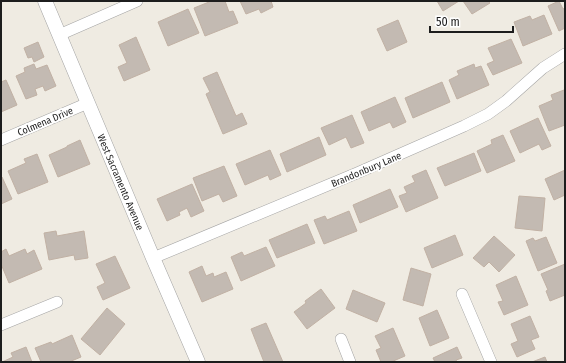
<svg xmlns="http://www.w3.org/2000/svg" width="566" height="363" font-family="'Fira Sans Condensed',sans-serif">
<rect width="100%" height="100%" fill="#efebe2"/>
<path fill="#c3bab2" stroke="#c1b1a4" d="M208 1H225L229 12 233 11 238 23 205 36 194 8 209 2Z
M240 1H271L273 7 261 13 259 9 246 14Z
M437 1H459L443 11Z
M463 1H488L490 3 472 14Z
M559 1 563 9 565 8V28L559 31 548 6Z
M188 9 199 33 168 46 158 22Z
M544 15 552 34 523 46 514 22 530 16 532 20Z
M398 20 407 42 387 51 377 29Z
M136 37 150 70 124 81 118 67 127 63 119 45Z
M511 39 522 63 493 75 487 64 494 61 488 48Z
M38 42 44 57 34 62 32 57 28 58 24 48Z
M34 64 36 69 47 65 56 86 45 91 43 86 35 89 37 95 26 99 16 76 25 72 24 68Z
M474 64 475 68 481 66 489 85 457 99 449 80 459 75 457 71Z
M217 72 236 116 242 113 247 124 223 134 206 94 210 92 203 78Z
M6 80 17 105 1 112V82Z
M442 82 450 102 413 118 405 98Z
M564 90 565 92V125L549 131 539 106 553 100 551 95Z
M395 97 406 122 393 128 390 122 369 131 361 112Z
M352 115 364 143 351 148 346 137 329 145 321 128Z
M538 118 551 146 542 150 539 144 520 153 510 131Z
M503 135 515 161 487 173 477 151 492 144 491 140Z
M319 137 326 155 287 172 280 154Z
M80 140 90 164 58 177 49 155 67 147V146Z
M270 150 281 175 270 180 268 175 245 185 236 164Z
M474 153 481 171 445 186 437 168Z
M37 154 48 182 18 194 8 171 26 163 24 159Z
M224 166 237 196 223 202 219 194 202 201 193 178Z
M426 170 438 198 406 212 399 196 407 193 404 187 415 182 412 176Z
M565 170V195L554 200 545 179Z
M1 177H2L12 199 1 204Z
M192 184 204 211 191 217 187 208 179 212 180 215 167 221 157 199Z
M390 189 398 207 360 223 353 205Z
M519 196 545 198 542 231 515 228Z
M349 211 357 231 324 244 314 220 325 216 327 220Z
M307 224 315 243 277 258 269 240Z
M56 231 57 236 84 231 88 258 75 260 74 255 49 260 44 233Z
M455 235 463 255 432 268 424 248Z
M494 236 515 255 499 272 489 262 484 267 473 258Z
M546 237 557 263 538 271 526 241 533 238 535 241Z
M266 247 275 266 241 281 231 257 242 252 244 256Z
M6 249 9 256 25 249 27 254 34 250 42 269 9 283 1 264V252Z
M115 256 130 288 103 300 97 287 105 283 96 264Z
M565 264V295L550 301 546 291 548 290 541 274Z
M202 266 206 276 213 273 214 277 226 272 233 289 202 302 189 272Z
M411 268 431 274 423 306 403 300Z
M516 276 528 305 504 315 498 302 503 301 496 285Z
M321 289 335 308 307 329 294 312 306 303 305 301Z
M353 290 385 303 377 322 346 309Z
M107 308 125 324 100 355 81 339Z
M437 310 449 338 430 346 419 318Z
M530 316 539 337 531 340 535 349 517 357 511 344 518 341 511 324Z
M266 323 283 362H264L251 329Z
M393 328 405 356 391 362H381L376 350 381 348 375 336Z
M72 335 81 357 69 362H41L35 348 51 342 52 344Z
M26 347 32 362H2L13 357 11 353Z
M457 347 462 358 456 360 457 362H435L433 358Z
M545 357 547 362H532Z"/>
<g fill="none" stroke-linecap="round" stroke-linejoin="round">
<g stroke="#a4a4a4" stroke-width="12">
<path id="minor" d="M59 35 137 1
M1 140 88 103
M153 258 357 173 464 126 488 114 506 101 543 68 565 54
M462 294 491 362
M1 325 57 302
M341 339 350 362"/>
</g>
<g stroke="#a4a4a4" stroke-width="15">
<path id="tertiary" d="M45 1 153 258 198 362"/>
</g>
<use href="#minor" stroke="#fff" stroke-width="11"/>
<use href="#tertiary" stroke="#fff" stroke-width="14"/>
</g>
<g text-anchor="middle" stroke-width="3.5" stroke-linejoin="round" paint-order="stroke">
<g font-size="10" fill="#1d1d1d" stroke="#fff">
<text transform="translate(45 121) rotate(-23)" y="4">Colmena Drive</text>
<text transform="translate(366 169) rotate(-23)" y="4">Brandonbury Lane</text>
<text transform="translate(121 182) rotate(67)" y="4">West Sacramento Avenue</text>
</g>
</g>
<rect width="566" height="363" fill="none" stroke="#1d1d1d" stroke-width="4"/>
<path d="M430 26v6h83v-6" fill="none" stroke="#1d1d1d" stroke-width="2"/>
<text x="436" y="26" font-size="12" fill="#1d1d1d" stroke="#ffffff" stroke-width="3" paint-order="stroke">50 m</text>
</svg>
